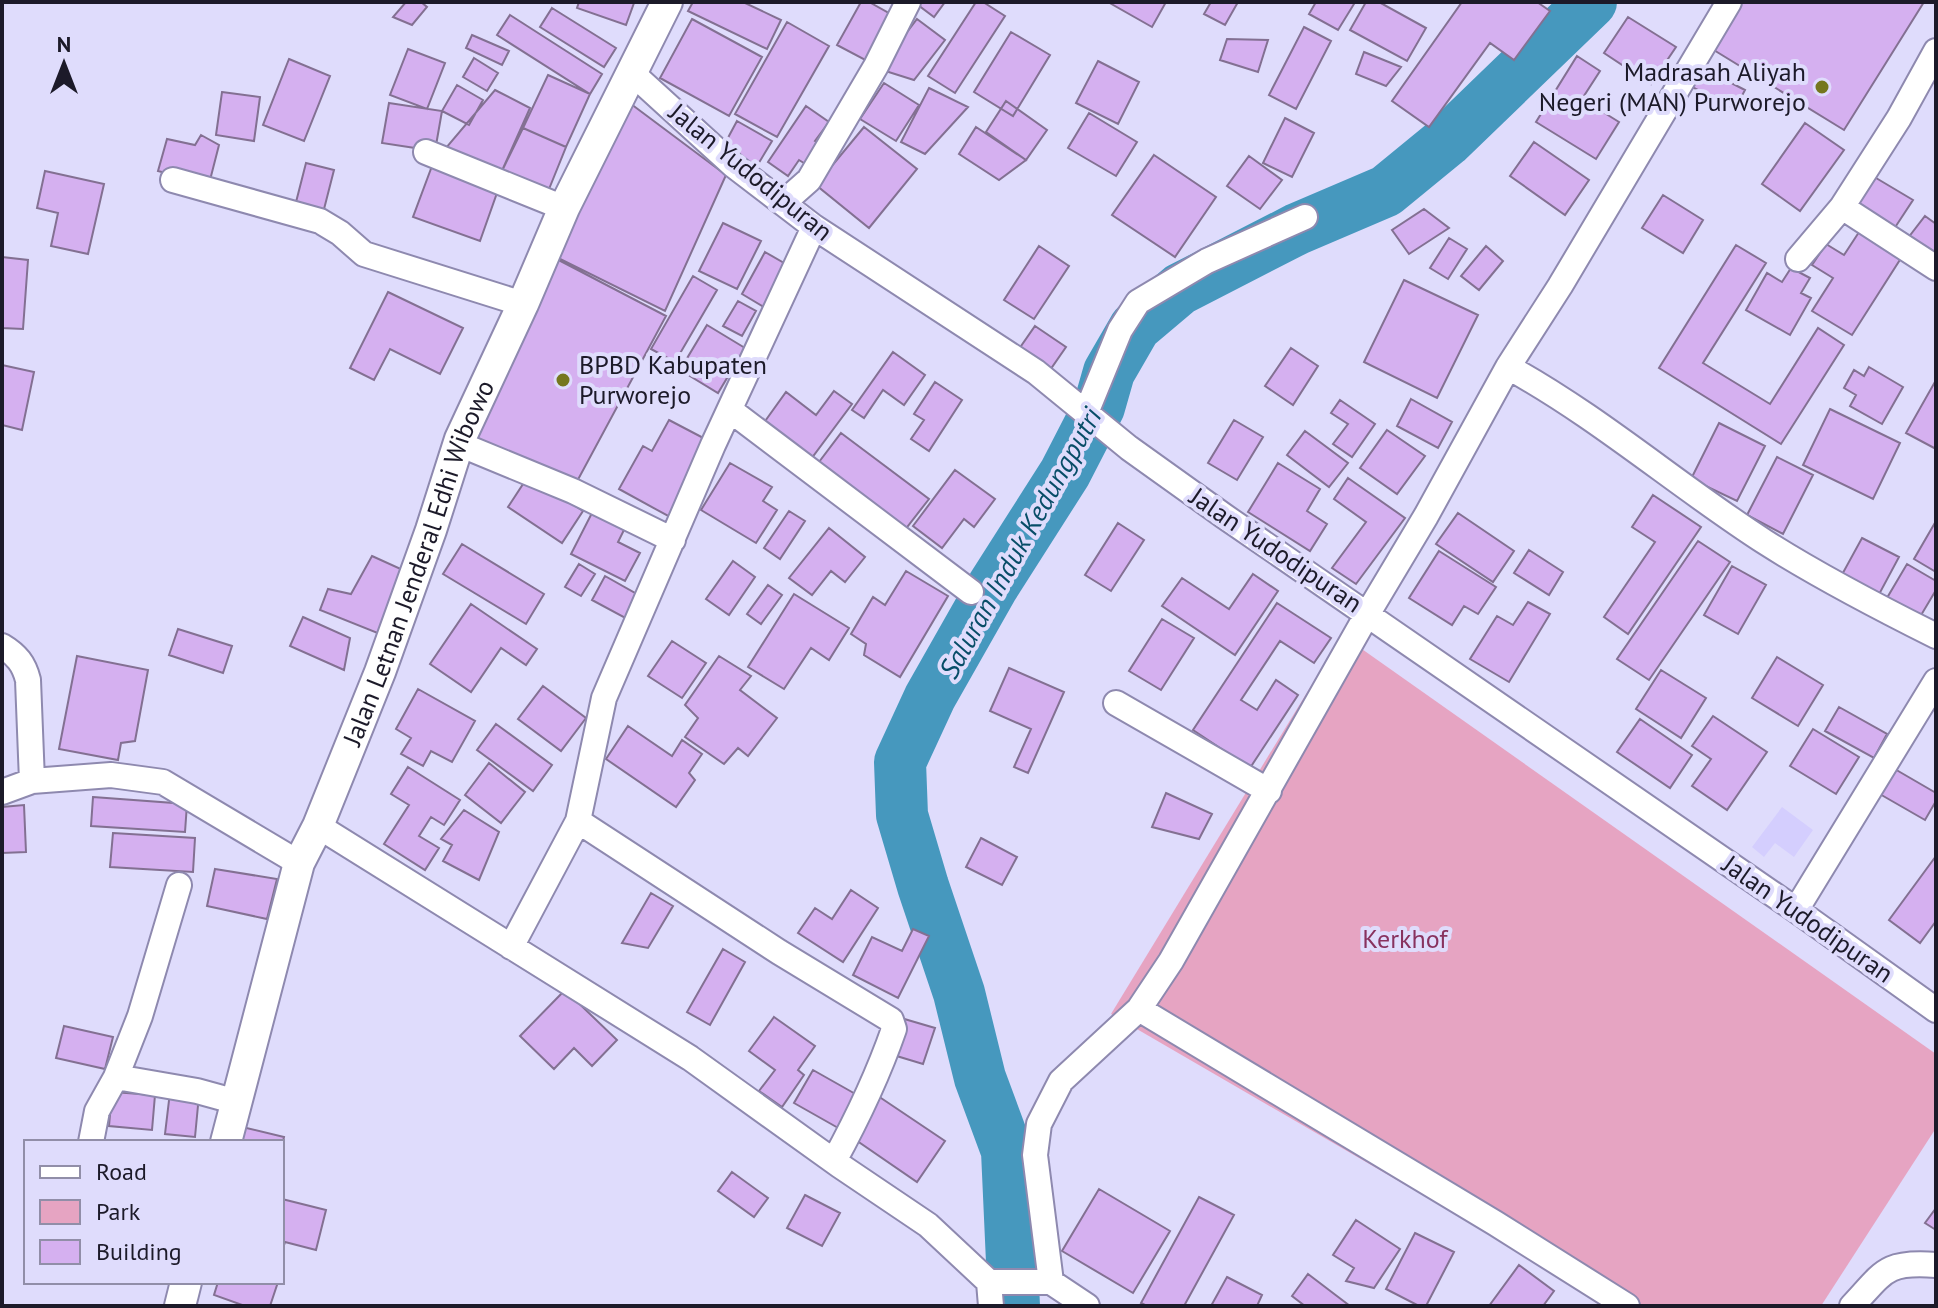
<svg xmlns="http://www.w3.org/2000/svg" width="1938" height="1308" font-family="'PT Sans',sans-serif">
<rect width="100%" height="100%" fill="#dfdcfc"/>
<path fill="#d4cefe" d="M1782 807 1813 830 1794 857 1775 843 1764 857 1752 847Z"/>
<path fill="#e6a4c2" d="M1342 635 1936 1054V1128L1821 1306H1614L1111 1014Z"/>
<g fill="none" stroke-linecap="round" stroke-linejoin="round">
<path stroke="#4698be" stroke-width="52" d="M1014 1306 1007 1151 980 1078 959 993 923 886 902 815 900 762 930 697 993 586 1065 473 1099 407 1109 372 1135 327 1180 289 1297 229 1386 191 1447 141 1591 2"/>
</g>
<path fill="#d5b0f0" stroke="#837092" stroke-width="2" d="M406 2H421L427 7 412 25 393 17Z
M579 2H633L634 3 626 25 577 8Z
M693 2H743L781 20 767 49 688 11Z
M861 2H869L894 16 869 62 837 45Z
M920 2H945L934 17 918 5Z
M976 2H983L1005 16 955 93 928 76Z
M1108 2H1166L1152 27Z
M1211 2H1238L1225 25 1204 14Z
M1316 2H1352L1354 4 1338 30 1309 14Z
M1366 2H1379L1426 28 1407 61 1350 30Z
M1462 2H1537L1550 11 1514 60 1490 43 1429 127 1392 101Z
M1730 2H1924L1844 130 1704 44Z
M552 8 616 48 604 67 540 27Z
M510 15 602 74 590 94 497 35Z
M1628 17 1676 47 1651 84 1604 53Z
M692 19 762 57 729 116 660 78Z
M917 19 945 40 914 80 879 69Z
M787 22 829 46 777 137 735 114Z
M1304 27 1331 41 1296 109 1269 95Z
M1011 32 1050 55 1013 116 974 92Z
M472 35 509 51 502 65 466 48Z
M1227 39 1268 40 1258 72 1220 60Z
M408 49 445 63 427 109 390 95Z
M1364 52 1401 67 1386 86 1356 74Z
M1577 56 1600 71 1582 99 1619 122 1596 159 1536 122Z
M474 58 498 73 487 91 463 77Z
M289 59 330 76 304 141 263 125Z
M1098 61 1139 82 1118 124 1076 103Z
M1702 68 1745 90 1735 109 1692 87Z
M548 75 590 94 566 147 523 128Z
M884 83 919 105 896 141 860 119Z
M457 85 483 100 469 125 442 111Z
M929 88 968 107 925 154 901 142Z
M495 90 530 108 501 173 445 149Z
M222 92 260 97 254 141 216 135Z
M623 98 726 175 665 311 552 255Z
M1006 101 1047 130 1026 160 986 132Z
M389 103 442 111 435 151 382 143Z
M806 106 829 122 815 141 822 145 807 165 799 160 788 176 768 162Z
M1089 113 1137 142 1116 176 1068 148Z
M1285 118 1314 133 1292 177 1263 163Z
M737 121 772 141 757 166 723 147Z
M1805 123 1844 150 1800 211 1762 184Z
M864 127 917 169 869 228 816 185Z
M976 127 1026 160 999 180 959 154Z
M523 128 566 147 547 194 501 173Z
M201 135 219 145 209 184 158 171 167 139 195 145Z
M1534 142 1589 180 1565 215 1510 176Z
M1154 155 1216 197 1175 257 1112 215Z
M1249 156 1282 180 1260 209 1227 186Z
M306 163 334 170 323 213 295 206Z
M432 166 498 190 480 241 413 217Z
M45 171 104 184 88 254 51 246 58 213 37 208Z
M1871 175 1913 200 1894 229 1853 204Z
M1663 195 1703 220 1683 253 1642 228Z
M1424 209 1449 228 1409 254 1392 230Z
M1925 216 1936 224V259L1908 238Z
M723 223 761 241 737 289 699 271Z
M1861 229 1903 255 1852 335 1812 311 1833 278 1812 265 1826 244 1844 255Z
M1449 238 1467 249 1448 279 1430 268Z
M1736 245 1766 263 1703 363 1770 404 1818 328 1844 345 1781 444 1659 368Z
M1039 246 1069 266 1034 319 1004 300Z
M1486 246 1503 261 1479 290 1461 276Z
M765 252 791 267 767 309 742 294Z
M549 255 666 316 574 487 467 443Z
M2 257 28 260 23 329 2 328Z
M1791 268 1810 278 1801 293 1811 298 1790 335 1746 310 1767 273 1782 282Z
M693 276 717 290 675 362 651 349Z
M1404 280 1478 315 1437 398 1364 362Z
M388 292 463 328 440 374 390 349 374 380 350 368Z
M738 301 756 311 742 336 723 326Z
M707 325 745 348 718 393 680 370Z
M1035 326 1066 347 1050 370 1019 349Z
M1291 348 1318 366 1293 405 1265 386Z
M893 352 925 375 904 405 883 390 864 418 852 410Z
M2 365 34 372 22 430 2 425Z
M1869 367 1903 387 1882 424 1850 406 1856 395 1844 388 1854 370 1864 376Z
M1936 380V449L1906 433Z
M935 382 962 400 929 451 911 439 924 420 914 414Z
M834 391 852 404 811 459 763 424 786 392 816 415Z
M1411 399 1452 422 1438 448 1397 426Z
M1340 400 1375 424 1352 457 1333 444 1348 424 1331 413Z
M1830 409 1900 443 1873 499 1803 465Z
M669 420 711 442 670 517 619 489 643 446 652 451Z
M1234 420 1263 437 1237 480 1208 463Z
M1719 423 1765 446 1737 501 1691 479Z
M1387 430 1425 456 1397 494 1360 468Z
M1305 431 1348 463 1329 487 1287 455Z
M841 433 929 499 904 531 816 466Z
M1777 457 1813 475 1783 534 1747 515Z
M730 463 772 487 763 501 777 510 756 543 701 510Z
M1278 463 1320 489 1307 511 1327 524 1310 551 1248 512Z
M955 470 995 499 974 527 964 519 942 548 913 526Z
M529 475 583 511 562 543 508 507Z
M1348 478 1405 518 1356 584 1332 568 1366 522 1334 499Z
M1653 495 1701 527 1628 634 1604 617 1655 542 1632 527Z
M594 509 626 526 618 542 640 553 625 581 571 554Z
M789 511 805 521 780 559 764 548Z
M1458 513 1514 551 1493 582 1436 544Z
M1936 521V572L1914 559Z
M1118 523 1144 540 1111 591 1085 575Z
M829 528 865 557 845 582 831 571 812 595 789 578Z
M1862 538 1899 557 1876 600 1839 580Z
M1698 541 1730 562 1649 680 1617 659Z
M462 544 544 594 526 624 443 574Z
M1529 550 1563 572 1549 595 1514 573Z
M1439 551 1496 587 1478 614 1464 606 1452 625 1409 598Z
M372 556 403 570 380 634 320 610 328 589 351 594Z
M733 561 755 577 729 615 706 599Z
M579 564 595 574 581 596 565 587Z
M1907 564 1936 581V590L1917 622 1884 603Z
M1732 566 1766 585 1738 634 1704 615Z
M906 571 948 596 900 677 864 655 866 644 851 634 873 597 885 605Z
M1253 574 1278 591 1235 655 1162 606 1182 578 1229 609Z
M605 576 642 597 629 620 592 600Z
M768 585 782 595 761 624 747 614Z
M794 594 849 628 829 660 811 648 784 689 748 667Z
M1528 602 1550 614 1509 682 1470 659 1497 616 1513 625Z
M1277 603 1331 638 1314 663 1280 641 1241 700 1257 710 1276 680 1298 695 1250 768 1193 730Z
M471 604 537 649 526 665 501 648 471 692 430 664Z
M303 617 350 638 344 670 290 646Z
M1162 619 1194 638 1161 690 1129 671Z
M178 629 232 646 223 673 169 655Z
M672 641 706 663 682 698 648 676Z
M77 656 148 670 135 741 121 743 118 760 59 749Z
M719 656 751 676 740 690 777 718 748 756 738 748 724 764 685 737 698 718 685 705Z
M1777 657 1823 685 1798 726 1752 698Z
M1009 668 1064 692 1028 773 1014 767 1031 729 990 711Z
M1661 670 1706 698 1681 738 1636 709Z
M543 686 586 718 561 751 518 719Z
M418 689 475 721 452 762 431 751 423 766 401 754 411 738 396 729Z
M1839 707 1887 734 1874 758 1825 731Z
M1713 716 1767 752 1727 810 1692 786 1711 759 1692 746Z
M1640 719 1692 755 1670 788 1617 752Z
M496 724 552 765 533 791 477 750Z
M628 726 672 756 682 740 702 754 689 773 695 780 676 807 606 759Z
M1813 729 1859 757 1836 794 1790 766Z
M489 763 525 792 501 823 465 795Z
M408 767 460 800 444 825 431 817 419 836 439 848 425 870 384 844 409 805 391 794Z
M1893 768 1936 793V801L1925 820 1878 793Z
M1166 793 1212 814 1199 839 1152 827Z
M93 797 187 804 185 832 91 826Z
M24 805 26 852 2 853V807Z
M464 810 499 832 479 880 443 861 452 845 441 839Z
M113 833 195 838 193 872 110 867Z
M981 838 1017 857 1002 885 966 867Z
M1936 856V921L1920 943 1889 920Z
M215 869 277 879 267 919 207 906Z
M851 890 878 908 843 962 798 933 815 908 832 919Z
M651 893 673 906 648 948 622 943Z
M913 929 929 936 898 998 853 975 872 937 902 951Z
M723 949 745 962 710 1025 687 1012Z
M565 990 617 1040 592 1066 574 1048 554 1069 520 1036Z
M774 1017 815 1046 798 1070 804 1075 782 1107 759 1091 775 1070 749 1051Z
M901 1018 935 1028 923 1064 890 1054Z
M64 1026 113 1037 105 1069 56 1058Z
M813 1070 859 1096 840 1129 794 1103Z
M112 1092 155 1095 152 1130 109 1126Z
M170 1092 199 1095 195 1137 165 1134Z
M878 1096 945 1141 917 1182 850 1136Z
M238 1126 284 1137 282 1146V1142H235Z
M732 1172 768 1198 754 1217 718 1191Z
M1099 1189 1170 1231 1133 1293 1062 1251Z
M805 1195 840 1213 822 1246 787 1228Z
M1199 1197 1234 1215 1184 1306H1147L1141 1303Z
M282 1199 326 1210 316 1250 285 1242 282 1252Z
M1936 1208V1230L1925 1223Z
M1356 1220 1400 1249 1374 1288 1346 1281 1354 1268 1333 1255Z
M1415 1233 1454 1252 1426 1306H1419L1386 1289Z
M1519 1265 1554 1291 1543 1306H1489Z
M1308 1274 1350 1306H1305L1292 1296Z
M1227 1277 1262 1295 1257 1306H1211Z
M218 1282H278L270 1306H245L214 1295Z"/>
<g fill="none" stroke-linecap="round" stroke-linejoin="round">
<g stroke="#8e89af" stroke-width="28">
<path id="minor" d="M1936 51 1899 118 1842 207 1936 268
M631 72 733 165 814 227 1036 372 1129 448 1224 516 1796 910 1936 1010
M426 152 564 208
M173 180 320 221 340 233 364 254 523 304
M783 203 809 180 876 66 908 2
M1798 259 1842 207
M1508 367C1599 417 1678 486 1765 542 1820 577 1878 607 1936 636
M730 410 971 592
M1086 413 1120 330 1138 302 1207 261 1305 217
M459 444 573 491 673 540
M2 646C17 655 24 664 28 680L32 781
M1116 703 1269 791
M2 792 32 781 111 775 163 782 299 863
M578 821 779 952 891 1020 894 1029C878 1075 857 1119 834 1161
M318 826 690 1058 839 1165 928 1225 989 1282H1051L1087 1306
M179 885 140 1016 116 1077 197 1091 237 1102
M1796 910 1936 681
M511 947 578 821 604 698 713 445 814 227
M1139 1009 1495 1223 1627 1306
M91 1142 97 1111 116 1077
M989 1282 991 1306
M1051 1282 1035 1155 1039 1124 1061 1081 1139 1009 1171 961 1368 613 1426 516 1508 367 1560 286 1729 2
M1852 1306C1884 1272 1885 1261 1936 1265"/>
</g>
<g stroke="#8e89af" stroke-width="34">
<g id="tertiary">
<path id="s1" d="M226 1142 299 863 318 826 380 672 431 530 460 439 523 304 564 208 667 2"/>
<path d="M180 1306 186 1282"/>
</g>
</g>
<use href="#minor" stroke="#fff" stroke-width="24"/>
<use href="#tertiary" stroke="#fff" stroke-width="30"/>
</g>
<g fill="#75771e" stroke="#dfdcfc" stroke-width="3">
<circle cx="1822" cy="87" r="8"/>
<circle cx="563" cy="380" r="8"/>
</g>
<g text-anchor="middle" stroke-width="8" stroke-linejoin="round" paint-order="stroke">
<g font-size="26" fill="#1c1a29" stroke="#dfdcfc" text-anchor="end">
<text x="1806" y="81">Madrasah Aliyah<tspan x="1806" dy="30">Negeri (MAN) Purworejo</tspan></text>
<text x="579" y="374" text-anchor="start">BPBD Kabupaten<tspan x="579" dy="30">Purworejo</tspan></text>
</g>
<g font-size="26" fill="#1c1a29" stroke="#dfdcfc">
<text transform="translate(751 172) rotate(39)" y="9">Jalan Yudodipuran</text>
<text transform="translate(1276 550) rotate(34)" y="9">Jalan Yudodipuran</text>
<text dy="9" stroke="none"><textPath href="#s1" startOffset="612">Jalan Letnan Jenderal Edhi Wibowo</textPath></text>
<text transform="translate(1808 919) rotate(35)" y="9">Jalan Yudodipuran</text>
</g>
<g font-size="26" fill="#88325f" stroke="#dfdcfc">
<text x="1405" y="948">Kerkhof</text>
</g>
<g font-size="28" font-style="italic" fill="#084d68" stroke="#dfdcfc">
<text transform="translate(1020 543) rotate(-61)" y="10">Saluran Induk Kedungputri</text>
</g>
</g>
<rect width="1938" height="1308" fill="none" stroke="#1c1a29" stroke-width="8"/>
<rect x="24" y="1140" width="260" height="144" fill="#dfdcfc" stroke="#918ea8" stroke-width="2"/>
<rect x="40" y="1166" width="40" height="12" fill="#ffffff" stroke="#918ea8" stroke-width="2"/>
<text x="96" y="1180" font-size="24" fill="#1c1a29">Road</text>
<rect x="40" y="1200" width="40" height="24" fill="#e6a4c2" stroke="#918ea8" stroke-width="2"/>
<text x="96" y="1220" font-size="24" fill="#1c1a29">Park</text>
<rect x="40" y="1240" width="40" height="24" fill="#d5b0f0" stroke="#918ea8" stroke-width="2"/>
<text x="96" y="1260" font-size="24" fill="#1c1a29">Building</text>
<g transform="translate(64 64)" stroke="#dfdcfc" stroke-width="6" paint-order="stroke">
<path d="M0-6L14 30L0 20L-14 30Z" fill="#1c1a29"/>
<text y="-12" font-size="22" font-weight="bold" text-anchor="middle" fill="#1c1a29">N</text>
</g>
</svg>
